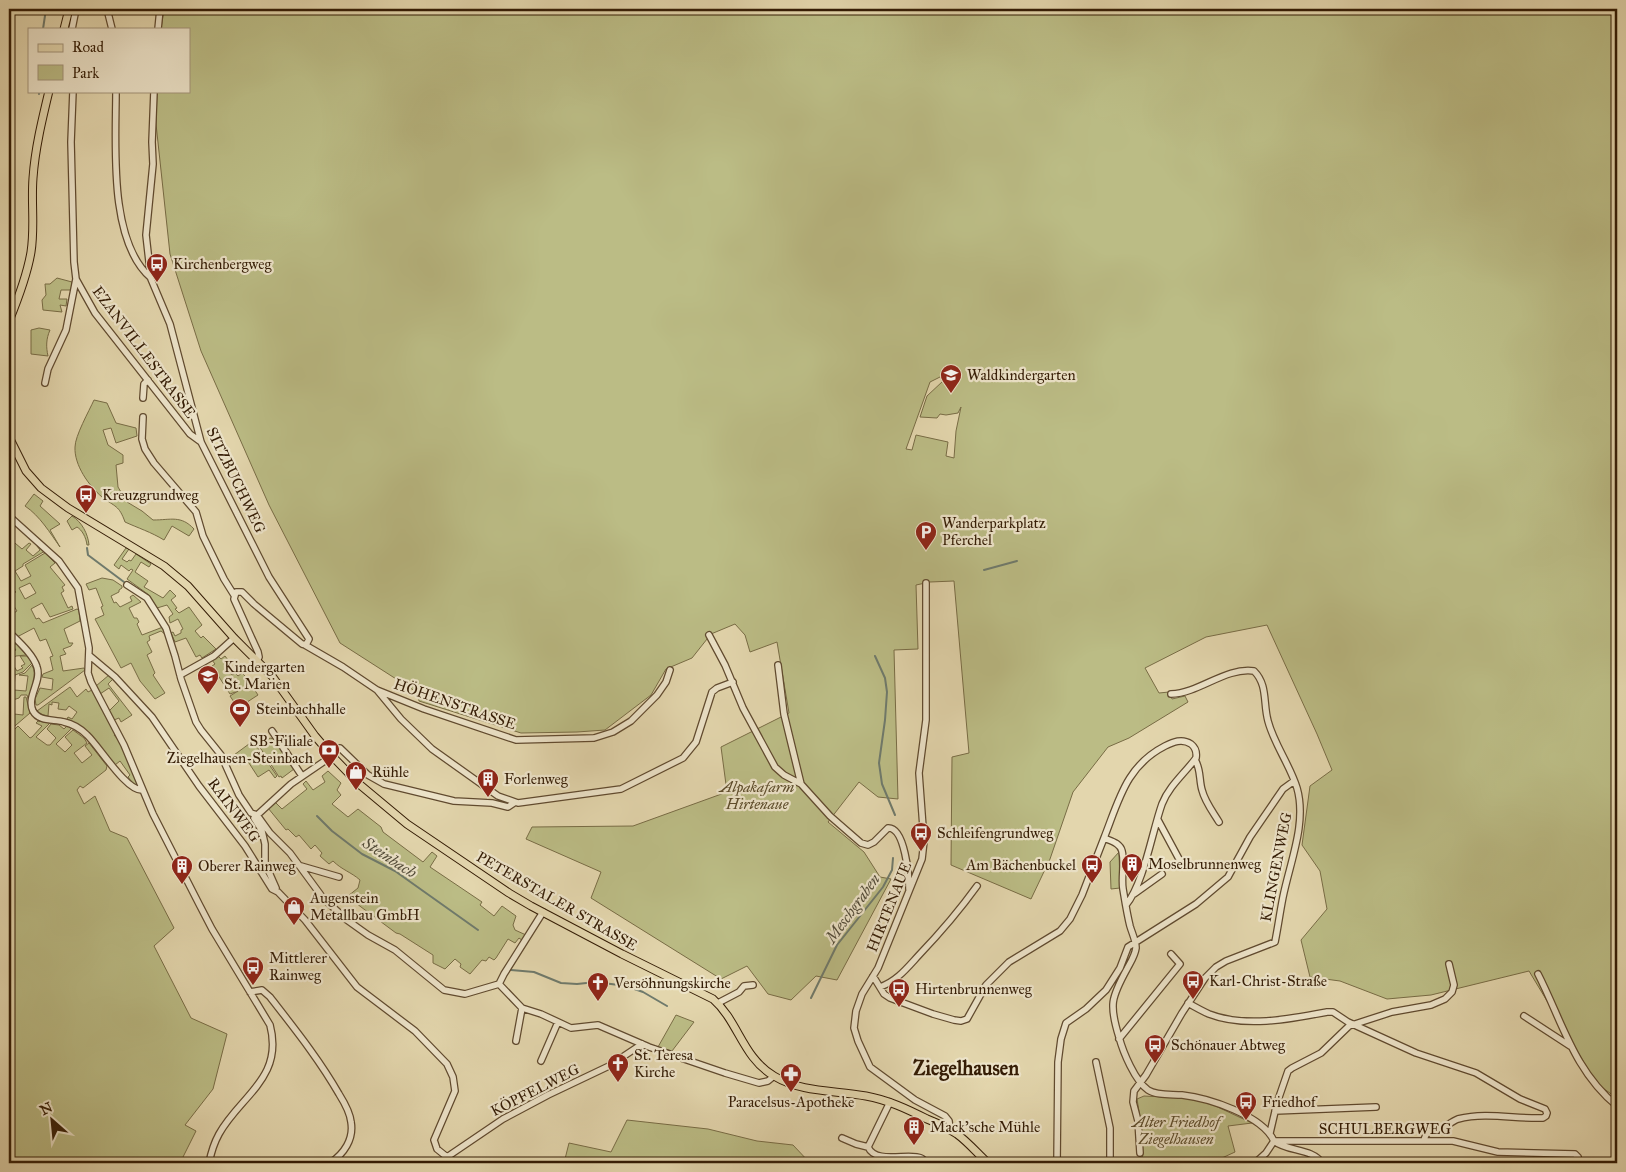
<svg xmlns="http://www.w3.org/2000/svg" width="1626" height="1172" font-family="'IM FELL Great Primer',serif">
<rect width="100%" height="100%" fill="#e3d6ad"/>
<filter id="stains"><feTurbulence type="fractalNoise" baseFrequency=".004" numOctaves="4"/><feColorMatrix values="0 0 0 0 .2 0 0 0 0 .09 0 0 0 0 .02 0 0 0 .5 -.17"/></filter>
<radialGradient id="worn" r=".72"><stop offset=".6" stop-color="#630" stop-opacity="0"/><stop offset="1" stop-color="#630" stop-opacity=".3"/></radialGradient>
<path fill="#bbbc85" stroke="#786c45" fill-rule="evenodd" d="M164 9H1617V1098L1597 1084 1529 971 1431 995 1387 999 1340 981 1310 977 1301 940 1327 909 1320 871 1302 845 1310 786 1332 770 1317 734 1267 625 1206 637 1145 668 1159 693 1169 692 1172 699 1185 696 1188 702 1129 738 1108 747 1073 792 1050 859 1031 899 951 865 952 757 969 753 954 581 930 582 916 585 918 649 894 650 898 799 878 797 859 782 828 822 864 852 880 877 891 879 837 980 816 976 791 1000 768 994 747 966 721 979 591 898 601 872 526 839 532 827 633 826 727 792 721 747 789 713 777 642 750 652 745 635 735 624 711 634 692 658 666 669 651 695 605 730 577 732 521 733 419 701 418 693 340 643 269 505 201 351 170 254 156 124 157 91H189V29H161ZM948 373 955 380 943 381 927 396 920 417 937 418 940 414 946 415 958 413 961 407 956 431 954 458 946 456 948 442 916 435 912 450 906 449 930 382Z
M57 278 72 282 71 290H61L59 299H67L66 306 60 305 62 312 43 310 42 300 46 295 45 284H50Z
M39 328 50 330C46 339 46 347 48 356L31 354V330Z
M94 400 107 403 116 423 136 428 137 436 116 443 111 428 103 430 108 445 123 455V463L116 465 118 487 127 502 142 511 153 520C171 520 181 515 194 529L189 536 172 526 164 540C151 532 138 528 125 522 119 505 115 507 102 497 89 486 74 465 75 447 75 436 89 411 94 400Z
M34 494 43 501 40 506 60 524 50 530 60 547C50 533 40 516 25 506Z
M72 516C82 522 88 534 89 545H87C86 537 82 530 77 527L72 530 67 521Z
M9 538 22 549 29 543 31 544 26 550 33 556 40 550 37 546 38 545 45 551 23 564V566L15 571 21 581 31 576 25 565 45 553 55 563 50 567 65 585 62 587 64 591 61 593 68 608 72 606 73 609 50 617 42 603 31 609 36 619 39 618 43 623 77 609 79 610 80 621 64 629 69 643H73L71 646 63 649 66 654 60 656 63 671 84 668 85 670 38 705H36L35 699 40 688 52 690 53 679 42 677 43 674 53 670 50 657 53 656 46 639 40 641 34 628 17 637 9 628V616L17 611 10 600 9 601V597L16 592 15 591 9 595ZM30 583 36 593 25 599 19 588Z
M126 548 129 549 122 559 127 562 129 560 131 561 136 554 151 564 149 567 141 562 135 572 148 581 144 587 163 598 170 590 176 596 171 600 177 608 175 609 179 613 189 607 202 625 195 631 201 638 203 636 216 649 202 658 200 655 196 657 186 638 175 642 171 633 173 632 175 636 181 633V630L183 629 178 619 170 623 169 617 173 614 167 605 157 608 149 595 127 579 133 570 131 569 129 571 121 565 119 569 114 565Z
M102 578 113 580 122 586V588L119 590V592L111 596 114 603 116 602 120 607 132 601 130 597 133 595 141 602 129 608 134 618H137L139 622 137 624 142 635 163 627 166 635 161 631 149 636 150 640 147 642 152 652 147 655 155 673 153 675 165 693 155 699 140 681 131 663 121 668 95 619 104 615 101 607 103 606 96 588 89 590 86 584Z
M9 641 14 644H16L26 655 16 656 10 660 17 671 23 668 21 666 25 664 20 656H27L32 663 23 672 15 675 14 690 26 691 28 676 19 675 25 673 32 665C38 677 33 689 29 702L27 695H21L19 698 13 700 14 714 23 715 24 697H26L30 713 9 731V654L16 650Z
M218 656 221 659 225 656 228 660 224 664 232 675 235 673 238 676 242 673 251 682 250 683 258 695 238 708 230 696 238 691 230 694 212 666 215 664 212 660Z
M109 675 113 679 108 684 132 715 121 722 119 718 114 720 109 711 119 701 109 688 100 694 96 686Z
M70 687 77 697 86 689 88 692 92 690 115 734 114 735 120 742 138 786 136 787 128 777 130 775 120 761 115 765C100 747 89 728 67 719L68 717 72 719 77 712 69 706 66 710 58 709 59 703 52 702V705L49 704 48 716 40 714 37 711Z
M38 721 50 723 36 737 47 745H50L56 738 47 729 51 724 59 725 64 729 68 725 72 728 56 744 65 752 72 745 65 737 73 730 84 738 87 743 74 753 82 763 92 755 85 746 89 743 107 766 106 770 83 788 80 786 77 790 84 804 95 796 110 831 127 838 174 928 154 946 191 1018 227 1034 213 1089 185 1125 196 1131 180 1163H9V735L18 726 30 738 32 737 42 726 36 723Z
M270 738 274 739 294 769 282 778 281 776 279 777 259 746Z
M253 741 277 776 275 778 269 770 258 777 247 760 240 765 234 755Z
M328 771 341 783 337 790 341 795 332 804 348 817 358 809 381 827 383 832 423 862 432 852 437 856 430 867 482 902 480 905 494 916 502 906 516 916 513 925 515 930 526 935 523 941 519 938 515 943 508 939 496 958 494 960 489 957 486 961 482 960 470 974 460 967 461 964 455 959 445 969 433 963V955L400 934 396 933 349 898 348 896 358 888 360 880C351 872 342 870 333 861L329 864 320 856 322 853 315 845 311 849 299 835 296 837 288 829 286 830 268 808 275 802 282 809 307 789 303 784 306 781 313 790 325 782 322 776Z
M1119 852 1120 888 1111 889 1110 862Z
M676 1015 694 1022 672 1051 658 1047Z
M1144 1096 1184 1098 1209 1103 1252 1123 1228 1126 1235 1152 1211 1163H1142L1143 1136 1137 1099Z
M627 1120 708 1129 757 1141 793 1145 810 1163H564L569 1143 611 1152Z"/>
<g fill="none" stroke-linecap="round" stroke-linejoin="round">
<path stroke="#6f7a6c" stroke-width="2" d="M43 29 46 9
M39 91V94
M87 548 88 555 124 582
M984 570 1017 561
M875 656 885 678 887 692 885 720 879 763 882 784 895 815
M317 816 332 831 362 854 395 871 478 930
M511 970 534 972 561 983 577 984 596 982 626 986 643 992 667 1006
M811 998 837 945 883 887 892 870 893 858"/>
<g stroke="#604a2f" stroke-width="8">
<path id="minor" d="M107 9 112 29
M72 29 76 9
M158 29 160 9
M73 91 71 142 74 262 76 279 95 313 190 434 201 442
M116 91C116 143 108 241 151 278
M154 91 152 142 153 164 146 235 151 279 170 324 201 442 269 577 309 639 306 645 302 644 254 604 242 592H236L234 599 258 652 259 657 257 661
M45 383 48 369 66 330 76 279
M143 398 144 384 148 380
M143 417 142 439 145 449 154 463 196 512 203 536 224 579 234 595
M9 516 59 561 78 588 89 648 88 673 91 682 124 745 153 814 199 904 212 929 270 1025C284 1078 240 1096 219 1134 214 1143 211 1153 209 1163
M926 583V720L919 773 924 841 922 859 878 968 862 994 856 1011 854 1028 858 1041 870 1067 915 1100 945 1116 949 1121 950 1130
M127 585 147 598 166 628 175 656 181 679 196 722 201 730 221 755 239 795 251 813 257 815 270 833 290 853 323 898 347 920 368 935 395 950 444 990 465 994 499 984
M9 632C18 641 33 654 37 667 42 682 26 697 33 711 39 722 54 719 64 722 73 724 81 729 87 735 99 746 126 791 142 790
M709 635 725 665 743 708 775 767 784 775 801 784
M305 645 343 667 377 690 424 709 516 740 594 738 613 732 631 721 657 695 666 682 670 670
M90 656 115 677 152 717 199 786 245 846 272 889 278 892 305 920 357 987 415 1031 447 1064 453 1077 455 1091 434 1140 437 1149 447 1157
M778 665 784 714 801 784 830 816 861 843 868 845 874 842 888 828C905 827 909 876 909 889
M180 675 214 656 234 638
M377 690 401 719 432 749 498 796 518 803 621 789 683 758 696 742 712 692 717 688 733 682
M272 731 302 776
M329 753 336 748H340L368 775 384 784 454 801 492 803 508 807 514 803
M1195 760C1201 769 1199 780 1202 790 1205 802 1213 812 1219 822
M1158 820 1179 859
M1104 838C1119 800 1126 766 1165 746 1173 742 1182 738 1191 744 1196 748 1197 752 1196 758 1185 773 1169 786 1162 804 1152 832 1144 883 1126 905
M301 866 339 877
M276 888 265 863V844L262 831 254 818 291 784 332 756
M1134 894 1162 874
M1538 974C1562 1021 1574 1071 1617 1106
M873 976 884 994 890 998 933 1014 954 1020 961 1021 967 1019 986 985 1009 962 1060 931 1070 919 1082 895 1104 838C1111 841 1120 843 1122 851 1125 863 1121 877 1123 889 1125 901 1127 914 1130 926 1132 933 1136 941 1136 948 1135 956 1130 963 1127 969 1111 998 1109 1005 1119 1037 1123 1052 1135 1081 1148 1090 1157 1096 1172 1094 1182 1095 1208 1098 1262 1115 1274 1141
M499 984 522 1008 541 1014 571 1028 598 1025 649 1047 725 1073 759 1083 768 1081 774 1076
M499 984 504 974 543 912
M880 987C897 981 907 968 919 955 940 933 959 911 977 886
M250 992 262 990 270 997C294 1028 319 1059 339 1094 344 1102 350 1112 351 1122 354 1139 344 1154 330 1163
M718 1003 739 992 744 986 753 985
M1188 1003C1195 1007 1202 1011 1209 1014 1245 1028 1290 1019 1327 1012H1333L1348 1022 1416 1053 1476 1073 1520 1099 1545 1109 1547 1113 1546 1116 1543 1118C1515 1119 1486 1112 1458 1119 1453 1121 1449 1124 1444 1127 1435 1131 1426 1128 1424 1141
M1524 1016 1570 1046
M1119 1039 1180 964 1171 954
M516 1041 522 1008
M541 1061 558 1022
M1096 1062 1110 1128V1163
M1275 1111 1376 1107
M1270 1133 1277 1103 1288 1071 1292 1068 1321 1053 1349 1026 1392 1012 1431 1005 1445 999 1452 992 1454 985 1449 964
M842 1138 856 1144 868 1147C876 1165 909 1152 921 1158 922 1158 927 1163 927 1163
M1274 1141H1453L1498 1152 1575 1154 1578 1157 1579 1161
M1274 1141C1288 1152 1312 1148 1322 1163
M868 1147 890 1102
M1140 1153 1138 1121 1133 1102 1134 1091 1146 1075 1182 1013 1205 978 1216 967 1226 961 1275 942C1278 927 1280 912 1283 897 1290 862 1307 823 1297 788 1290 765 1274 744 1268 721 1263 703 1268 685 1254 671 1225 667 1200 693 1171 694
M445 1163 447 1157 503 1119 548 1095 609 1066 642 1044
M1057 1163 1058 1062 1061 1039 1066 1023 1086 1009 1106 990 1120 968 1128 947 1196 904 1228 877 1250 837 1283 789 1294 781
M1255 1163 1266 1153 1274 1141
M1536 1163 1551 1161 1564 1160 1576 1163 1579 1161 1617 1162"/>
</g>
<g stroke="#341c05" stroke-width="9">
<path id="major" d="M64 29 69 9
M9 321C18 299 27 276 31 252 35 227 31 203 33 178 35 149 42 120 49 91
M9 437 26 471 41 488 68 508 164 566 188 586 234 638 272 676 315 736 332 756 359 784 407 824 509 893 531 906 622 954 713 999C739 1022 742 1057 774 1076 802 1093 835 1090 866 1096 888 1100 907 1109 927 1119 937 1123 948 1128 957 1134 968 1142 978 1154 988 1163"/>
</g>
<use href="#minor" stroke="#ede4ca" stroke-width="5.5"/>
<use href="#major" stroke="#e3d6ad" stroke-width="7"/>
</g>
<defs>
<g id="bus-pin" transform="scale(1.125)"><path d="M0 17L-7.5 6A9.5 9.5 0 1 1 7.5 6Z" fill="#8f2418" stroke="#ede4ca"/><path d="M-5-6H5V4H4V6H2V4H-2V6H-4V4H-5ZM-3.5-4V0h7V-4ZM-3.5 1.2v1.5H-2V1.2ZM2 1.2v1.5H3.5V1.2Z" fill="#fff"/></g>
<g id="school-pin" transform="scale(1.125)"><path d="M0 17L-7.5 6A9.5 9.5 0 1 1 7.5 6Z" fill="#8f2418" stroke="#ede4ca"/><path d="M0-5L7-2L0 1L-7-2ZM-4 1L0 2.5L4 1V4Q0 6-4 4Z" fill="#fff"/></g>
<g id="parking-pin" transform="scale(1.125)"><path d="M0 17L-7.5 6A9.5 9.5 0 1 1 7.5 6Z" fill="#8f2418" stroke="#ede4ca"/><path d="M-3.5-5.5H1a3.5 3.5 0 0 1 0 7H-1V5.5H-3.5ZM-1-3.4V-.6H.8a1.4 1.4 0 0 0 0-2.8Z" fill="#fff"/></g>
<g id="stadium-pin" transform="scale(1.125)"><path d="M0 17L-7.5 6A9.5 9.5 0 1 1 7.5 6Z" fill="#8f2418" stroke="#ede4ca"/><path d="M0-5a6.5 5 0 1 0 0 10a6.5 5 0 1 0 0-10ZM-3.5-1.8h7v3.6h-7Z" fill="#fff"/></g>
<g id="bank-pin" transform="scale(1.125)"><path d="M0 17L-7.5 6A9.5 9.5 0 1 1 7.5 6Z" fill="#8f2418" stroke="#ede4ca"/><path d="M-6-4H6V4H-6ZM0-2.3a2.3 2.3 0 1 0 0 4.6a2.3 2.3 0 1 0 0-4.6Z" fill="#fff"/></g>
<g id="shop-pin" transform="scale(1.125)"><path d="M0 17L-7.5 6A9.5 9.5 0 1 1 7.5 6Z" fill="#8f2418" stroke="#ede4ca"/><path d="M-5-2.5h2.3a2.7 3.5 0 0 1 5.4 0H5L5.5 6h-11ZM-1.5-2.5h3a1.5 2.3 0 0 0-3 0Z" fill="#fff"/></g>
<g id="building-pin" transform="scale(1.125)"><path d="M0 17L-7.5 6A9.5 9.5 0 1 1 7.5 6Z" fill="#8f2418" stroke="#ede4ca"/><path d="M-4-6H4V6H1V3H-1V6H-4ZM-2.5-4.3h1.7v1.8h-1.7ZM.8-4.3h1.7v1.8H.8ZM-2.5-1h1.7V.8h-1.7ZM.8-1h1.7V.8H.8Z" fill="#fff"/></g>
<g id="church-pin" transform="scale(1.125)"><path d="M0 17L-7.5 6A9.5 9.5 0 1 1 7.5 6Z" fill="#8f2418" stroke="#ede4ca"/><path d="M-1.2-6h2.4v3.5h3.3v2.4h-3.3V6h-2.4V-.1h-3.3v-2.4h3.3Z" fill="#fff"/></g>
<g id="pharmacy-pin" transform="scale(1.125)"><path d="M0 17L-7.5 6A9.5 9.5 0 1 1 7.5 6Z" fill="#8f2418" stroke="#ede4ca"/><path d="M-2-6h4v4h4v4h-4v4h-4v-4h-4v-4h4Z" fill="#fff"/></g>
</defs>
<g fill-rule="evenodd">
<use href="#bus-pin" x="157" y="264"/>
<use href="#school-pin" x="951" y="375"/>
<use href="#bus-pin" x="86" y="495"/>
<use href="#parking-pin" x="926" y="532"/>
<use href="#school-pin" x="208" y="676"/>
<use href="#stadium-pin" x="240" y="709"/>
<use href="#bank-pin" x="329" y="750"/>
<use href="#shop-pin" x="356" y="772"/>
<use href="#building-pin" x="488" y="779"/>
<use href="#bus-pin" x="921" y="833"/>
<use href="#building-pin" x="1132" y="864"/>
<use href="#bus-pin" x="1092" y="865"/>
<use href="#building-pin" x="182" y="866"/>
<use href="#shop-pin" x="294" y="907"/>
<use href="#bus-pin" x="253" y="967"/>
<use href="#bus-pin" x="1193" y="981"/>
<use href="#church-pin" x="598" y="983"/>
<use href="#bus-pin" x="899" y="989"/>
<use href="#bus-pin" x="1155" y="1045"/>
<use href="#church-pin" x="618" y="1064"/>
<use href="#pharmacy-pin" x="791" y="1074"/>
<use href="#bus-pin" x="1246" y="1102"/>
<use href="#building-pin" x="914" y="1127"/>
</g>
<g text-anchor="middle" stroke-width="4.5" stroke-linejoin="round" paint-order="stroke">
<g font-size="15" fill="#341c05" stroke="#ede4ca" text-anchor="start">
<text x="173" y="269">Kirchenbergweg</text>
<text x="967" y="380">Waldkindergarten</text>
<text x="102" y="500">Kreuzgrundweg</text>
<text x="942" y="528">Wanderparkplatz<tspan x="942" dy="17">Pferchel</tspan></text>
<text x="224" y="672">Kindergarten<tspan x="224" dy="17">St. Marien</tspan></text>
<text x="256" y="714">Steinbachhalle</text>
<text x="313" y="746" text-anchor="end">SB-Filiale<tspan x="313" dy="17">Ziegelhausen-Steinbach</tspan></text>
<text x="372" y="777">Rühle</text>
<text x="504" y="784">Forlenweg</text>
<text x="937" y="838">Schleifengrundweg</text>
<text x="1148" y="869">Moselbrunnenweg</text>
<text x="1076" y="870" text-anchor="end">Am Bächenbuckel</text>
<text x="198" y="871">Oberer Rainweg</text>
<text x="310" y="903">Augenstein<tspan x="310" dy="17">Metallbau GmbH</tspan></text>
<text x="269" y="963">Mittlerer<tspan x="269" dy="17">Rainweg</tspan></text>
<text x="1209" y="986">Karl-Christ-Straße</text>
<text x="614" y="988">Versöhnungskirche</text>
<text x="915" y="994">Hirtenbrunnenweg</text>
<text x="1171" y="1050">Schönauer Abtweg</text>
<text x="634" y="1060">St. Teresa<tspan x="634" dy="17">Kirche</tspan></text>
<text x="791" y="1107" text-anchor="middle">Paracelsus-Apotheke</text>
<text x="1262" y="1107">Friedhof</text>
<text x="930" y="1132">Mack'sche Mühle</text>
</g>
<g font-size="15" fill="#341c05" stroke="#ede4ca">
<text transform="translate(144 352) rotate(53)" y="5">EZANVILLESTRASSE</text>
<text transform="translate(236 480) rotate(64)" y="5">SITZBUCHWEG</text>
<text transform="translate(455 704) rotate(19)" y="5">HÖHENSTRASSE</text>
<text transform="translate(234 810) rotate(53)" y="5">RAINWEG</text>
<text transform="translate(1276 867) rotate(-79)" y="5">KLINGENWEG</text>
<text transform="translate(557 901) rotate(30)" y="5">PETERSTALER STRASSE</text>
<text transform="translate(889 907) rotate(-68)" y="5">HIRTENAUE</text>
<text transform="translate(535 1090) rotate(-27)" y="5">KÖPFELWEG</text>
<text x="1385" y="1134">SCHULBERGWEG</text>
</g>
<g font-size="15" font-style="italic" fill="#5c4c2b" stroke="#ede4ca">
<text x="757" y="792">Alpakafarm<tspan x="757" dy="17">Hirtenaue</tspan></text>
<text x="1176" y="1127">Alter Friedhof<tspan x="1176" dy="17">Ziegelhausen</tspan></text>
</g>
<g font-size="16" font-style="italic" fill="#514b39" stroke="#ede4ca">
<text transform="translate(390 857) rotate(33)" y="6">Steinbach</text>
<text transform="translate(852 908) rotate(-54)" y="6">Meschgraben</text>
</g>
<g font-size="20" font-weight="bold" fill="#341c05" stroke="#ede4ca">
<text x="966" y="1075">Ziegelhausen</text>
</g>
</g>
<rect width="1626" height="1172" fill="none" stroke="#e3d6ad" stroke-width="30"/>
<rect x="10" y="10" width="1606" height="1152" fill="none" stroke="#341c05" stroke-width="2.5"/>
<rect x="15" y="15" width="1596" height="1142" fill="none" stroke="#341c05"/>
<rect x="28" y="28" width="162" height="65" fill="#ede4ca" stroke="#a3947b"/>
<rect x="38" y="44" width="25" height="8" fill="#e3d6ad" stroke="#a3947b"/>
<text x="72" y="52" font-size="15" fill="#341c05">Road</text>
<rect x="38" y="65" width="25" height="15" fill="#bbbc85" stroke="#a3947b"/>
<text x="72" y="78" font-size="15" fill="#341c05">Park</text>
<g transform="translate(52 1120) rotate(333)" stroke="#ede4ca" stroke-width="4" paint-order="stroke">
<path d="M0-4L9 19L0 12L-9 19Z" fill="#341c05"/>
<text y="-8" font-size="14" font-weight="bold" text-anchor="middle" fill="#341c05">N</text>
</g>
<rect width="100%" height="100%" filter="url(#stains)"/>
<rect width="100%" height="100%" fill="url(#worn)"/>
</svg>
